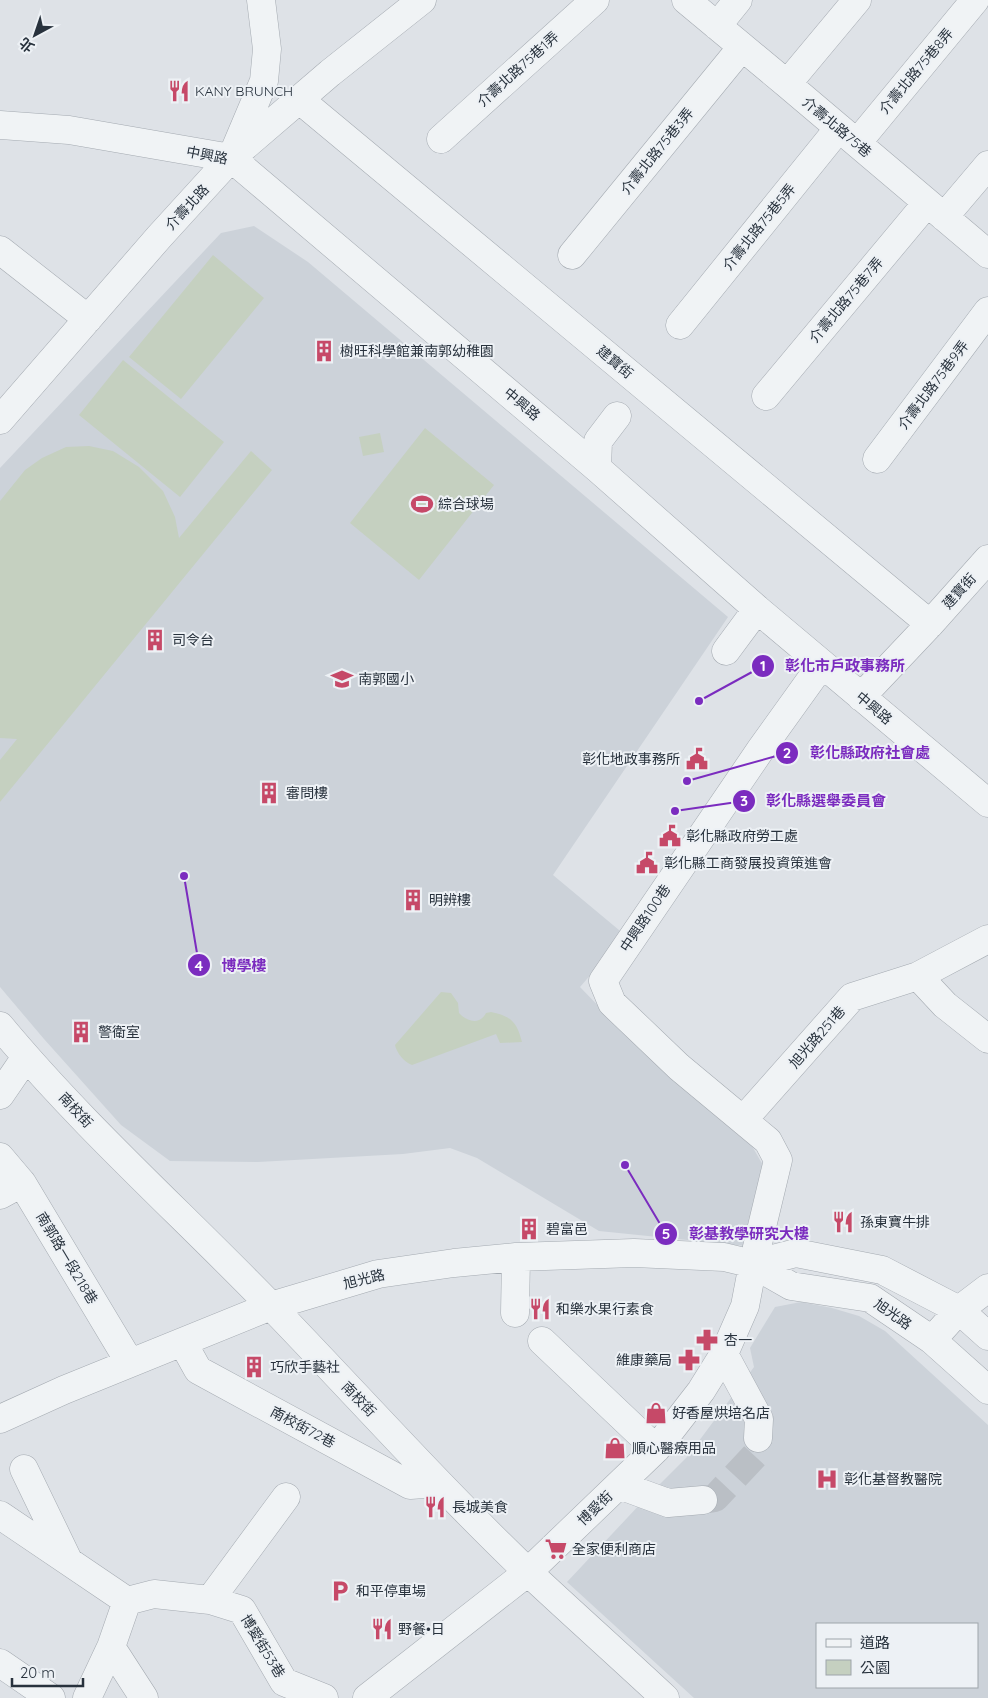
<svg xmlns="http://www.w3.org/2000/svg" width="988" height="1698" font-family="Quicksand,'Noto Sans TC',sans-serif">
<rect width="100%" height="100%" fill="#dee2e7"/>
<path fill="#ccd2d9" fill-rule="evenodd" d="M254 226 308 262 728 617 553 875 625 935 580 987 641 1050 752 1146 764 1167 746 1246 599 1231 477 1158 450 1148 403 1154 258 1162 170 1161 121 1125 44 1039 0 987V468L221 233Z
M801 1302 832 1308 859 1316 885 1331 988 1425V1698H694L567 1582 643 1501 687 1457 754 1367 750 1348 775 1307ZM817 1624H977V1687H817Z"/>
<path fill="#c5d0c0" d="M213 255 264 298 181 399 129 357Z
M123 360 224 442 180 497 79 415Z
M425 428 494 485 419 580 350 523Z
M380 433 384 452 363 456 359 437Z
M89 446 113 451 139 467 163 491 175 517 179 538 251 451 272 470 0 802V760L17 739 0 738V501L25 470 42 458 66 447Z
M441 992 451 993 458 1003 459 1013C467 1022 480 1025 486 1013L491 1012C511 1016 517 1022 522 1042L500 1043 496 1034 412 1065C405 1063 396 1052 395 1045Z"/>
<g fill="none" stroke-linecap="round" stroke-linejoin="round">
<path stroke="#babfc5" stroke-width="28" stroke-dasharray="28 14" stroke-linecap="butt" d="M703 1500 715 1498 757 1453 758 1438"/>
<g stroke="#a4aab1" stroke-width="29">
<path id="minor" d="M686 0 787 84 988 254
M717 26 738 0
M787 84 857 0
M300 100 930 624
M0 125 69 130 231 158 597 468 757 609 988 803
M441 139 595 0
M857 143 975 0
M234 152 264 81 267 49 261 0
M944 217 988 165
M0 250 88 319
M572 255 742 47
M680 325 839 128
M766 396 927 203
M0 420 159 237 231 158 330 73 422 0
M877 459 988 311
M597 468 598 441 617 416
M726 651 757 609
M861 697 930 624 988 559
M918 976 945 1005 988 1039
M0 1026C83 1126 181 1213 271 1306 357 1395 439 1487 529 1573 574 1615 620 1656 665 1698
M0 1095 26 1057
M743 1120 852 997 918 976 988 939
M0 1157 22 1183 130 1363
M0 1195 22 1183
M753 1264 796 1253 882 1270 959 1310 988 1336
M515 1313 516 1257
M932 1340 959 1310 988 1288
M542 1341 656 1449
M183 1343 198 1370 410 1485 439 1483
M724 1354 759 1419 758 1438
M0 1419 64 1390 271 1306 378 1274 454 1263 516 1257 634 1253 724 1257 753 1264 791 1286 870 1298 932 1340 988 1390
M24 1469 68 1560
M619 1485 668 1503 703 1500
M0 1515 127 1601
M210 1600 286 1497
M127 1601 154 1594 210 1600 242 1610 284 1682 324 1698
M111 1647 144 1698
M0 1663 51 1698
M87 1698 111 1647 127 1601
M367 1698 528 1572 656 1449 701 1391 724 1354 745 1306 753 1264 778 1160 768 1141 679 1067 612 1003 603 981 761 749 822 664"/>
</g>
<use href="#minor" stroke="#f0f3f5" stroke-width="28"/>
</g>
<defs>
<g id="restaurant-bare" transform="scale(1.725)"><path d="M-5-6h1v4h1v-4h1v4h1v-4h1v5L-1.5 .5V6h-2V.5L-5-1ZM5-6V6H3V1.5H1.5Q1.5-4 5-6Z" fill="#c64968" stroke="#edf1f5" stroke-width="2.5" paint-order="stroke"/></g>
<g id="building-bare" transform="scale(1.725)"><path d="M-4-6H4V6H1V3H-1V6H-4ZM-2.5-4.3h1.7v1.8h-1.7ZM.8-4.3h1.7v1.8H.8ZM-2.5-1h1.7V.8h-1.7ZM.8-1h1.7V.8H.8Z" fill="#c64968" stroke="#edf1f5" stroke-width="2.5" paint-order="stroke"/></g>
<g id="stadium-bare" transform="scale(1.725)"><path d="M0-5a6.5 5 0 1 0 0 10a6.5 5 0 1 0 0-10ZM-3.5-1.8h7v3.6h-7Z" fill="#c64968" stroke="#edf1f5" stroke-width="2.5" paint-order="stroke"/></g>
<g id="school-bare" transform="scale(1.725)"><path d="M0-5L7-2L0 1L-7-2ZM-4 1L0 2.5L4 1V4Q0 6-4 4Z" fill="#c64968" stroke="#edf1f5" stroke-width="2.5" paint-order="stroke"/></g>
<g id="civic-bare" transform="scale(1.725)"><path d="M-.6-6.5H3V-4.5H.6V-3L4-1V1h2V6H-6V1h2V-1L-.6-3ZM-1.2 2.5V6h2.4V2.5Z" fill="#c64968" stroke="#edf1f5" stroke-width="2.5" paint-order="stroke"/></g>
<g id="pharmacy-bare" transform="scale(1.725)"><path d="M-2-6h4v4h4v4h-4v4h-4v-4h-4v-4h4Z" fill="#c64968" stroke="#edf1f5" stroke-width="2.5" paint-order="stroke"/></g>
<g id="shop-bare" transform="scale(1.725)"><path d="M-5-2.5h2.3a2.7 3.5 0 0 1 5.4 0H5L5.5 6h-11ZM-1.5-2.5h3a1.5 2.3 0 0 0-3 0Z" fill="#c64968" stroke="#edf1f5" stroke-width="2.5" paint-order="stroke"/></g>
<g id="hospital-bare" transform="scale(1.725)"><path d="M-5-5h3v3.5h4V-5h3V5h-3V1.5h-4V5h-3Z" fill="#c64968" stroke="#edf1f5" stroke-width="2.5" paint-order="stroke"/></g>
<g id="supermarket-bare" transform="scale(1.725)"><path d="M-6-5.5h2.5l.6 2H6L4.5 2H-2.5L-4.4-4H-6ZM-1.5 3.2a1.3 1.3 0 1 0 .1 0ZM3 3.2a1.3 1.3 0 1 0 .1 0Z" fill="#c64968" stroke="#edf1f5" stroke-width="2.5" paint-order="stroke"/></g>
<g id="parking-bare" transform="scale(1.725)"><path d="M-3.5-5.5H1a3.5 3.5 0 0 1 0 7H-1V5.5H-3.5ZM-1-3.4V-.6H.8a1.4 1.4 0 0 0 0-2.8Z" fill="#c64968" stroke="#edf1f5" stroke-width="2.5" paint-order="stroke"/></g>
</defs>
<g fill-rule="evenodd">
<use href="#restaurant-bare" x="179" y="91"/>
<use href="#building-bare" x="324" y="351"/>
<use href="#stadium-bare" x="422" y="504"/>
<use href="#building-bare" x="155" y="640"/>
<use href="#school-bare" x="342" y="679"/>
<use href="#civic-bare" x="697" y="759"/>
<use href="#building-bare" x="269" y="793"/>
<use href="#civic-bare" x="670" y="836"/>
<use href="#civic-bare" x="647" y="863"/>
<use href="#building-bare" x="413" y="900"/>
<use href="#building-bare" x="81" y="1032"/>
<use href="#restaurant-bare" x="843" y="1222"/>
<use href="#building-bare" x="529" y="1229"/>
<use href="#restaurant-bare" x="540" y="1309"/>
<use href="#pharmacy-bare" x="707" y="1340"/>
<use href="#pharmacy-bare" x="689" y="1360"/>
<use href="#building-bare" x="254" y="1367"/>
<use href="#shop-bare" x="656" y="1413"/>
<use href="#shop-bare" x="615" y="1448"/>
<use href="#hospital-bare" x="827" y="1479"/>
<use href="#restaurant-bare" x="435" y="1507"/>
<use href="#supermarket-bare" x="556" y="1549"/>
<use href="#parking-bare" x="340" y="1591"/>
<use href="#restaurant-bare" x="382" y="1629"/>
</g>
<g text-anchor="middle" stroke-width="4" stroke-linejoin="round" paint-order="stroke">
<g font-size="14" fill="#28323d" stroke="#edf1f5">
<text transform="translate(518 69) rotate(-42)" y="5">介壽北路75巷1弄</text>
<text transform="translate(916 71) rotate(-50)" y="5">介壽北路75巷8弄</text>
<text transform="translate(837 127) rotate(40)" y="5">介壽北路75巷</text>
<text transform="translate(657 151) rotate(-51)" y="5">介壽北路75巷3弄</text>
<text transform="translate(207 155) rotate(11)" y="5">中興路</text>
<text transform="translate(187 207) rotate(-47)" y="5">介壽北路</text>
<text transform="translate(759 227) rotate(-51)" y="5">介壽北路75巷5弄</text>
<text transform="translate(846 300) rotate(-50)" y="5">介壽北路75巷7弄</text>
<text transform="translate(615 362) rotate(40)" y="5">建寶街</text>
<text transform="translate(933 385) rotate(-53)" y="5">介壽北路75巷9弄</text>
<text transform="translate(522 404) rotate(40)" y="5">中興路</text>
<text transform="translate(959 591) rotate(-48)" y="5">建寶街</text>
<text transform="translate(874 708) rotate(40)" y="5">中興路</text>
<text transform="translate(645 918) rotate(-56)" y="5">中興路100巷</text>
<text transform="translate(817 1037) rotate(-49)" y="5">旭光路251巷</text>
<text transform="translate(76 1110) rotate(47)" y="5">南校街</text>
<text transform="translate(67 1258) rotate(59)" y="5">南郭路一段218巷</text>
<text transform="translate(364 1279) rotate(-14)" y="5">旭光路</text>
<text transform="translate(893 1314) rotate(35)" y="5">旭光路</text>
<text transform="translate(359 1399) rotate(46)" y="5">南校街</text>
<text transform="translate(303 1427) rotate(28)" y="5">南校街72巷</text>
<text transform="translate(595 1508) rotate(-44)" y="5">博愛街</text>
<text transform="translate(263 1646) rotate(59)" y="5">博愛街53巷</text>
</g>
<g font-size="14" fill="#28323d" stroke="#edf1f5" text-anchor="start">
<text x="195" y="96">KANY BRUNCH</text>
<text x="340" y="356">樹旺科學館兼南郭幼稚園</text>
<text x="438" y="509">綜合球場</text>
<text x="172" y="645">司令台</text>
<text x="358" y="684">南郭國小</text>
<text x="680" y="764" text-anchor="end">彰化地政事務所</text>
<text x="286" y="798">審問樓</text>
<text x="686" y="841">彰化縣政府勞工處</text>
<text x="664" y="868">彰化縣工商發展投資策進會</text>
<text x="429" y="905">明辨樓</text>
<text x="98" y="1037">警衛室</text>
<text x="860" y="1227">孫東寶牛排</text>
<text x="546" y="1234">碧富邑</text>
<text x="556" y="1314">和樂水果行素食</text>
<text x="724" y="1345">杏一</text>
<text x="672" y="1365" text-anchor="end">維康藥局</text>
<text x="270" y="1372">巧欣手藝社</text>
<text x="672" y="1418">好香屋烘培名店</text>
<text x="632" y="1453">順心醫療用品</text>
<text x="844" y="1484">彰化基督教醫院</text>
<text x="452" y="1512">長城美食</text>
<text x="572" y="1554">全家便利商店</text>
<text x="356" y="1596">和平停車場</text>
<text x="398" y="1634">野餐•日</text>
</g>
</g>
<path fill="none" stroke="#7b2cbf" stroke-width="2" d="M699 701L763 666M687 781L787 753M675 811L744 801M184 876L199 965M625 1165L666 1234"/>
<g fill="#7b2cbf" stroke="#edf1f5" stroke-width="2">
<circle cx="699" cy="701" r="5"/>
<circle cx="687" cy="781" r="5"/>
<circle cx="675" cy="811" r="5"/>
<circle cx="184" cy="876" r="5"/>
<circle cx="625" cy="1165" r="5"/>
<circle cx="763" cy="666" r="12"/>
<circle cx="787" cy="753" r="12"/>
<circle cx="744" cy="801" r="12"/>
<circle cx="199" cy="965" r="12"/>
<circle cx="666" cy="1234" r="12"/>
</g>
<g font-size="15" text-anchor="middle" font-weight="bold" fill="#fff">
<text x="763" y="671">1</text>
<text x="787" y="758">2</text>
<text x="744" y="806">3</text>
<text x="199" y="971">4</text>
<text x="666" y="1239">5</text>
</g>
<g font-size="15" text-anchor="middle" font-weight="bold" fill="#7b2cbf" stroke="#edf1f5" stroke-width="4" stroke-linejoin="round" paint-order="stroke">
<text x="845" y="671">彰化市戶政事務所</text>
<text x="870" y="758">彰化縣政府社會處</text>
<text x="826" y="806">彰化縣選舉委員會</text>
<text x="244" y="971">博學樓</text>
<text x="749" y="1239">彰基教學研究大樓</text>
</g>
<rect x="816" y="1623" width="162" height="65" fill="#edf1f5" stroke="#9ea5ab"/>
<rect x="826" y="1639" width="25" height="8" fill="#f0f3f5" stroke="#9ea5ab"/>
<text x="860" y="1648" font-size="15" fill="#28323d">道路</text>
<rect x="826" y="1660" width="25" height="15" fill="#c5d0c0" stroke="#9ea5ab"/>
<text x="860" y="1673" font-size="15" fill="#28323d">公園</text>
<g transform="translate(35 35) rotate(220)" stroke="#edf1f5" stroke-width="4" paint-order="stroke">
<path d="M0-4L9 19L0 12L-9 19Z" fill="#28323d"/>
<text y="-8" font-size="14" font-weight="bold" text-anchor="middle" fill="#28323d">北</text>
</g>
<path d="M12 1678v8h71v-8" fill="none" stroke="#28323d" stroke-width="2.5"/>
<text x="20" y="1678" font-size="15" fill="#28323d" stroke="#edf1f5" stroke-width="4" paint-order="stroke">20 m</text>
</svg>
